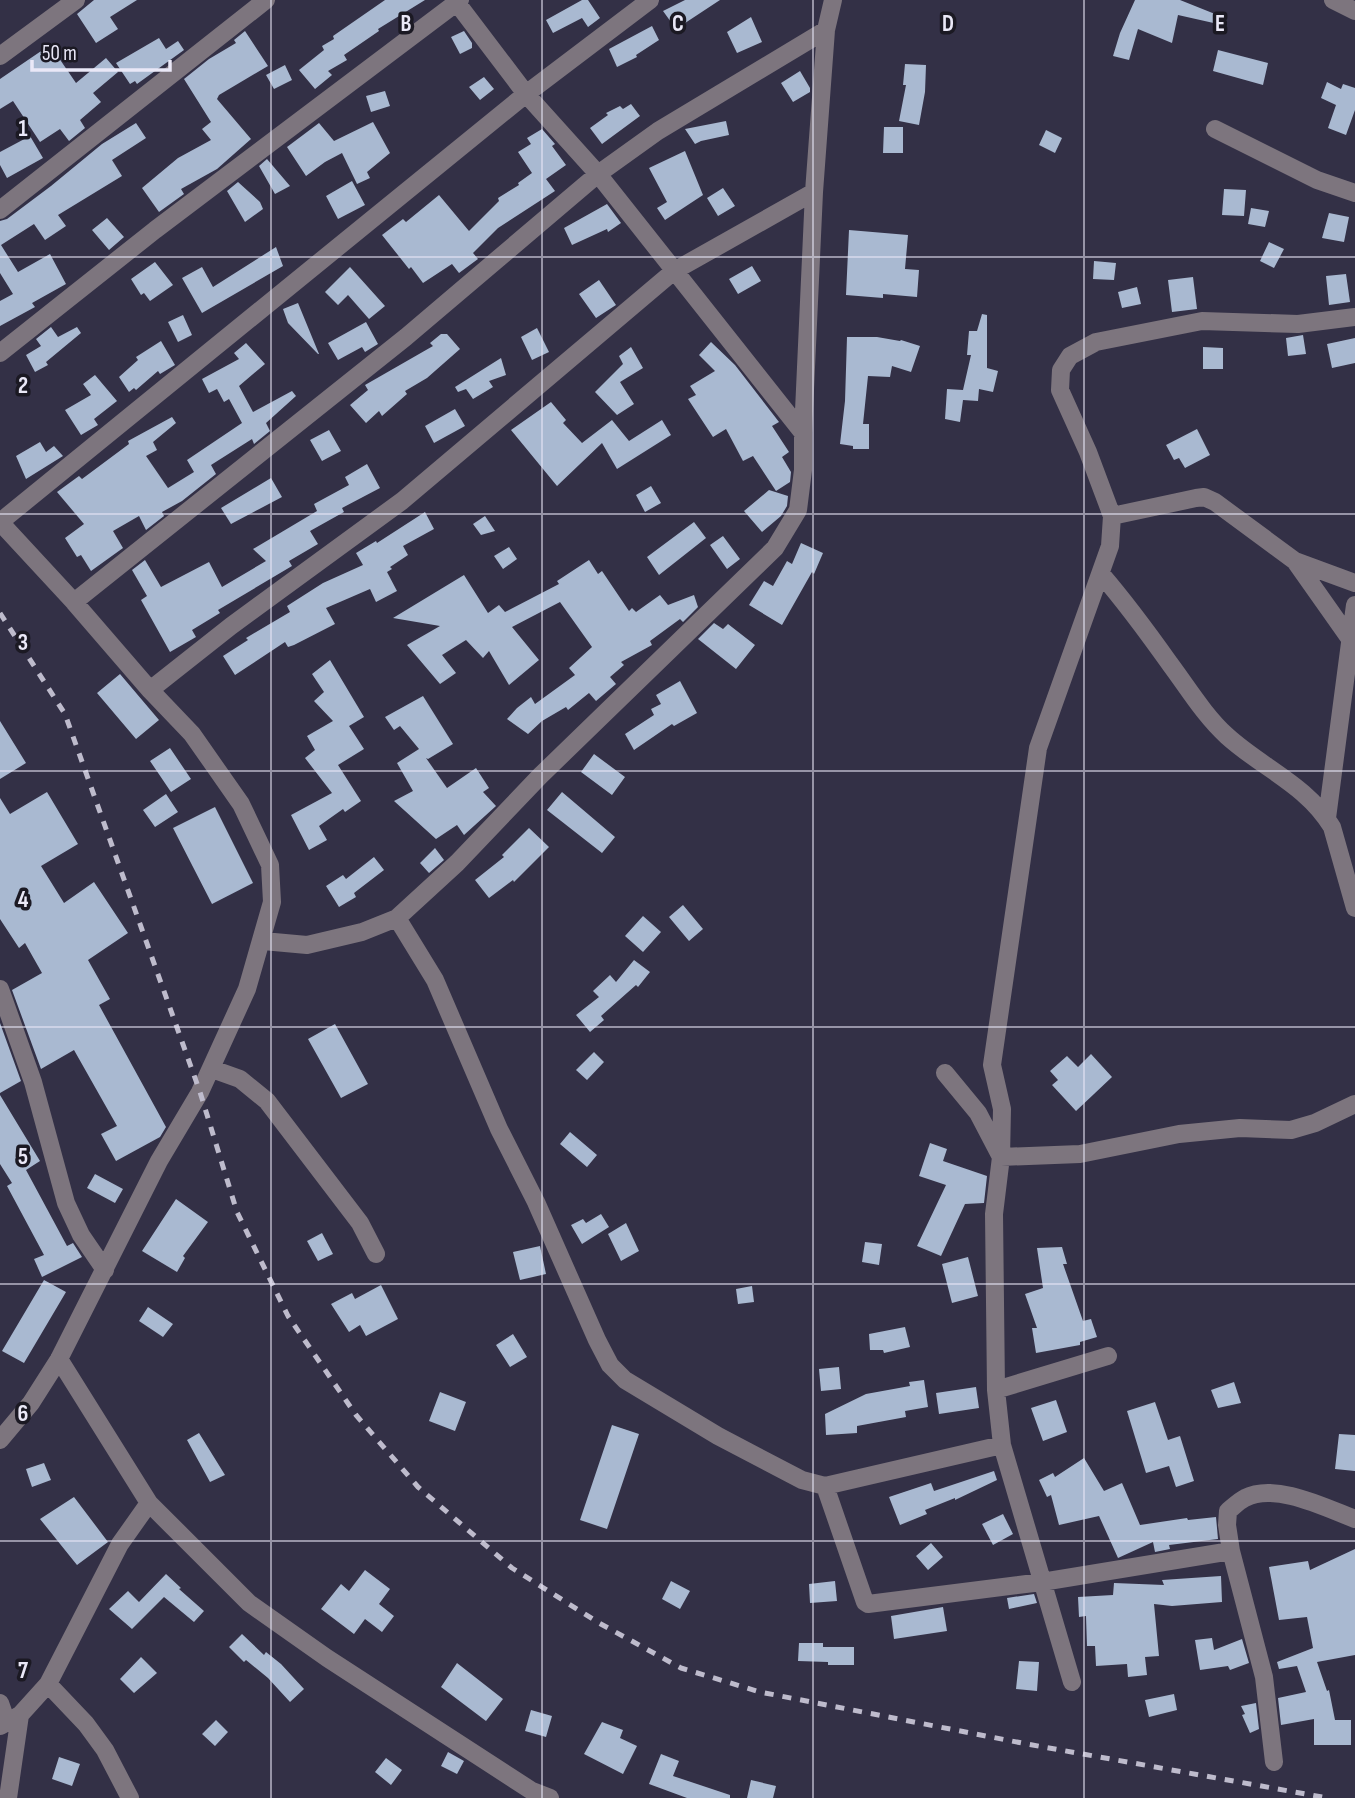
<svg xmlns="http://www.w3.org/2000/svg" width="1355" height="1798" font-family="'Sofia Sans Condensed',sans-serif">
<rect width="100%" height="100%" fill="#333046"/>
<path fill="#a9b9d1" d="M94 0H137L110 17 118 29 96 43 77 14Z
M385 0H425L378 29 379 31 344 55 347 60 328 71 332 75 315 89 299 70 324 50 322 46 334 39 333 36Z
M582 0H588L600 18 588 27 582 18 553 33 546 20Z
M685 0H720L676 29 663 11Z
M1135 0H1180L1220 16 1218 24 1178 15 1172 43 1138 29 1129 60 1113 56 1120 33Z
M751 17 762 42 737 53 727 32Z
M652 26 659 40 636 55 637 57 617 67 609 49Z
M245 31 268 66 219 95 217 99 251 139 217 169 181 189 184 194 159 212 142 188 178 158 211 140 202 129 211 122 184 79 209 59 236 43 234 40Z
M464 31 472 43V48L460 54 451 37Z
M159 38 166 49 178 41 184 50 137 84 135 81 130 84 116 63Z
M50 45 76 83 106 58 118 72 93 93 101 102 80 120 85 128 69 141 60 129 40 142 13 101 0 109V79Z
M1218 50 1268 63 1263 85 1213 71Z
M905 64 926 65 925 92 919 125 899 121 906 85H903Z
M285 65 292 80 274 89 266 75Z
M800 71 810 88V92L793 102 781 83Z
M484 77 494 89 480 100 469 87Z
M1327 82 1341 89 1343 84 1355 88V110L1346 135 1328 128 1336 105 1321 98Z
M385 91 390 106 371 112 366 96Z
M631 104 640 116 602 144 590 128 608 115 606 113 620 106 623 109Z
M726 121 729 135 701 141 695 144 685 129Z
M373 122 390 153 367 172 370 178 357 184 342 153 325 162 306 176 287 147 319 123 334 141Z
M136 123 146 138 112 160 122 176 58 215 66 226 45 240 34 224 1 245 18 272 50 254 66 284 32 303 35 307 0 326V301L13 294 0 273V221L7 219 51 186 102 144Z
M884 127H903V153H883Z
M542 129 555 144 552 146 566 165 546 179 555 191 498 228 473 253 478 259 459 273 452 264 423 283 411 267 409 269 382 235 403 219 406 222 439 195 469 231 499 201 498 198 519 185 518 183 532 173 518 152 531 144 527 138Z
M1046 130 1062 138 1055 153 1039 145Z
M30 136 43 158 7 178 0 165V152Z
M685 151 703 195 665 220 657 208 667 202 649 168Z
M267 159 290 186 275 194 259 166Z
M352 181 365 205 338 219 326 196Z
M238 182 260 202 263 209 245 222 227 191Z
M723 188 735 206 718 216 707 198Z
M1224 189 1246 190 1244 216 1222 215Z
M607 204 621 223 608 232 607 229 572 245 564 228Z
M1251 208 1269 211 1265 227 1248 224Z
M1329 213 1349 217 1344 242 1322 238Z
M107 218 124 237 109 250 92 230Z
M849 230 908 235 905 269 919 270 917 297 883 294V298L846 295Z
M1269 242 1284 249 1274 268 1260 261Z
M276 247 283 266 202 313 182 278 202 267 213 287Z
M1094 261 1116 263 1114 280 1093 279Z
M155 262 173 285 150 301 144 293 141 295 131 279Z
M752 266 761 281 738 294 729 279Z
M350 267 385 306 369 319 348 295 338 305 325 292Z
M1346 274 1350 302 1329 305 1326 276Z
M1193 277 1197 309 1172 312 1168 280Z
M599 280 616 305 596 318 579 294Z
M1137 287 1141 304 1122 308 1118 292Z
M298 303 319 354H318L288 323 283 309Z
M982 314 987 315V368L998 371 993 392 979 389 978 401 963 400 960 422 945 419 947 389 963 390 971 355H967L969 331H977Z
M183 315 192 335 178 342 168 322Z
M366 322 378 344 365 352 362 347 338 360 328 343Z
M51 327 58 337 77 327 81 333 46 362 48 365 35 372 26 355 41 346 36 339Z
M537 328 549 352 532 360 521 337Z
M441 334H447L460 349 427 378 405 391 407 394 382 416 379 411 366 423 350 405 368 390 365 385 433 346 430 343Z
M1303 335 1306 354 1288 356 1286 338Z
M847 337H877L900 341 901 340 920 346 911 372 892 366 890 377 868 376 863 424H869V449H853V446L840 444 845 401Z
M1355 338V363L1332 368 1327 344Z
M161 341 175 365 160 374 158 371 136 390 134 388 129 392 119 377 138 360 136 357Z
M711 342 735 365 779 422 772 426 789 452 782 457 791 472 790 482 776 491 753 456 743 461 726 429 713 437 688 399 696 395 690 386 715 371 699 355Z
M246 343 265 364 239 386 253 412 292 391 296 396 266 423 270 431 254 444 252 439 211 465 216 474 182 501 162 512 164 516 146 530 139 516 113 531 123 548 91 571 81 555 77 557 65 538 84 524 57 492 79 476 82 479 129 444 128 441 172 417 176 423 153 442 157 450 146 456 168 488 194 472 187 460 242 423 229 399 224 402 217 389 209 393 202 379 239 359 234 353Z
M631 347 643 368 620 382 634 404 617 415 595 392 623 364 619 356Z
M1203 347 1223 348V369H1203Z
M501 358 506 375 489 381 493 387 473 399 466 389 458 392 455 387Z
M95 375 117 401 94 419 98 425 81 435 65 410 91 395 83 384Z
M551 402 566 420 563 423 582 443 612 420 629 441 662 420 671 435 617 469 602 443 557 486 511 430Z
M455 409 465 426 434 443 425 426Z
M1197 429 1210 455 1185 468 1179 458 1174 460 1166 445Z
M329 430 341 451 322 461 310 440Z
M40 442 46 452 54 446 63 456 26 479 16 456Z
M367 464 380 488 342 508 344 512 310 531 318 544 289 561 292 566 218 610 220 613 192 630 196 637 170 652 141 600 147 596 132 570 145 560 161 587 209 562 222 587 266 561 253 549 317 511 314 504 349 485 345 477Z
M271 478 282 497 231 524 221 508Z
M651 486 661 503 645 512 636 495Z
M769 490 788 496 787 506 781 516 762 532 744 511Z
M425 512 434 529 403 546 408 555 390 567 392 569 387 572 397 591 376 602 370 589 326 608 335 624 294 645 288 647 285 642 235 675 223 656 248 640 246 638 290 612 287 606 323 583 363 565 356 553 376 541 377 543Z
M485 516 495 531 481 535 473 524Z
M694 522 706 538 659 575 647 557Z
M723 536 740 559 727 569 710 545Z
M801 543 823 553 814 574 812 572 782 625 749 605 764 581 773 586 787 561 792 564Z
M509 547 517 559 503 569 494 556Z
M589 560 598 574 602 571 629 611 632 608 636 612 660 595 668 605 694 595 698 607 683 622 680 619 650 641 652 645 621 662 624 665 610 677 616 684 596 701 589 693 568 710 566 707 542 721 528 734 507 719 517 708 531 697 535 704 575 675 569 668 592 647 560 602 512 627 539 660 509 685 489 651 483 658 466 640 442 655 456 673 440 684 407 645 440 626 393 618 464 575 488 613 499 605 505 612 559 584 557 581Z
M714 623 723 629 728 624 755 645 736 669 698 639Z
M330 660 364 717 349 726 364 749 338 765 361 801 345 812 343 809 319 826 327 840 309 850 291 815 332 793 305 758 315 750 307 736 333 721 314 701 324 692 312 674Z
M120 674 159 720 136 739 97 693Z
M680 681 697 713 674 726 672 724 634 750 625 734 654 715 651 709 661 704 656 695Z
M423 696 453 744 428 759 426 758 447 788 476 768 489 788 483 792 496 806 464 835 457 825 436 839 394 801 413 791 397 763 419 749 400 726 394 730 385 717Z
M0 721 26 763 0 779Z
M170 748 191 779 171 792 150 761Z
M594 754 625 777 612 795 581 772Z
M47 792 78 844 41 866 64 903 94 882 128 933 88 960 110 999 99 1005 166 1127 160 1137 116 1161 101 1134 117 1126 74 1050 41 1069 12 990 42 973 25 943 19 948 0 919V798L10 814Z
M562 792 615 837 602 853 547 810Z
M166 794 178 812 155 827 143 810Z
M215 807 253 883 212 904 173 828Z
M529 828 549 847 514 882 513 880 489 898 475 880 504 857 502 855Z
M435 848 444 860 429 873 420 863Z
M374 857 384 870 354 893 356 897 339 907 326 886 343 875 346 879Z
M683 905 703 929 689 941 669 917Z
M643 916 661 932 643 952 625 936Z
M634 960 650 972 638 987 636 985 601 1016 604 1020 590 1032 576 1015 599 997 593 991 610 975 616 982Z
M0 1023 21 1081 0 1093Z
M335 1024 368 1084 341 1098 308 1039Z
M594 1052 604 1062 587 1080 576 1070Z
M1091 1054 1112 1077 1076 1111 1052 1085 1058 1080 1050 1071 1067 1056 1078 1067Z
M0 1095 40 1161 26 1170 67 1246 73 1243 82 1257 42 1277 34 1259 44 1255 7 1186 12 1183 0 1164Z
M570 1132 597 1155 587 1167 560 1144Z
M930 1143 947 1149 943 1161 987 1176 984 1203 965 1204 941 1256 917 1246 946 1185 919 1176Z
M95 1174 123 1189 115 1203 87 1188Z
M176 1199 208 1222 183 1256 185 1258 177 1272 142 1251Z
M601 1214 609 1227 582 1244 571 1225 583 1219 586 1223Z
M626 1223 639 1251 621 1261 608 1234Z
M322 1233 333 1254 318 1261 307 1241Z
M865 1242 882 1244 879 1265 862 1262Z
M540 1246 546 1274 520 1280 513 1252Z
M1062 1247 1067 1264H1063L1083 1321 1091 1319 1097 1337 1080 1342V1345L1036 1353 1032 1328H1037L1025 1294 1043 1288 1037 1248Z
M968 1257 978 1296 952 1303 942 1264Z
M44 1280 66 1292 24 1363 2 1351Z
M381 1285 398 1319 366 1336 360 1325 349 1332 331 1304 352 1293 355 1299Z
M752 1286 754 1302 738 1304 736 1289Z
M148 1307 173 1324 163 1337 139 1321Z
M905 1327 910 1347 884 1353 883 1350H870L869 1334Z
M513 1334 527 1357 510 1367 496 1345Z
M839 1367 841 1389 821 1391 819 1369Z
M924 1380 928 1407 905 1411 906 1417 857 1426V1433L826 1435 825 1414 866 1394 910 1386 909 1382Z
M1234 1382 1241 1403 1218 1408 1211 1390Z
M976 1387 979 1408 939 1414 936 1393Z
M440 1392 466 1402 455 1431 429 1421Z
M1056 1400 1067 1432 1043 1441 1031 1408Z
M1155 1402 1168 1440 1180 1436 1194 1481 1176 1487 1169 1466 1146 1473 1127 1411Z
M612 1425 639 1434 607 1529 580 1520Z
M199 1433 225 1475 210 1482 187 1440Z
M1339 1434 1355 1435V1471L1335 1469Z
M1084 1458 1104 1491 1122 1483 1140 1525 1187 1518 1188 1520 1216 1517 1218 1539 1169 1545 1170 1549 1155 1552 1153 1542 1118 1558 1099 1516 1059 1525 1051 1495 1047 1497 1039 1480 1053 1473 1055 1477Z
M44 1463 51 1480 32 1487 26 1469Z
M994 1471 997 1480 955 1500V1498L925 1510 927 1514 900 1525 889 1497 931 1483 934 1491Z
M74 1497 108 1542 77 1565 40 1519Z
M1003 1514 1013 1534 993 1545 982 1524Z
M931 1543 943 1557 928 1570 916 1556Z
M1355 1549V1655L1317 1662 1327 1691 1329 1690 1335 1720H1351V1745H1314V1719L1281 1725 1278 1698 1306 1692 1297 1666 1279 1669 1277 1662 1313 1648 1307 1617 1279 1620 1269 1567 1308 1561 1310 1570Z
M365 1570 390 1589 379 1604 394 1616 382 1632 365 1619 354 1634 321 1609 341 1584 349 1591Z
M166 1574 181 1588 179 1589 204 1611 194 1622 164 1597 132 1629 109 1609 128 1591 139 1602Z
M1221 1576 1222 1602 1172 1606 1154 1604 1159 1656 1145 1657 1147 1675 1128 1677 1127 1664 1096 1666 1095 1646H1087L1086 1616 1079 1617 1078 1597 1113 1595 1114 1583 1164 1585 1162 1580Z
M671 1581 690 1591 680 1609 662 1599Z
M835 1581 837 1601 810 1603 809 1584Z
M1034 1594 1037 1603 1009 1609 1007 1598Z
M943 1607 947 1631 894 1639 891 1616Z
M242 1634 264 1655 266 1652 281 1664 304 1689 290 1702 268 1678 246 1660 244 1662 229 1647Z
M1212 1638 1214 1650 1242 1639 1249 1663 1230 1670 1228 1666 1200 1670 1195 1640Z
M799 1643H823V1647H854V1665H828V1662L798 1661Z
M141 1657 157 1673 134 1693 120 1679Z
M1019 1661 1039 1662 1037 1691 1016 1689Z
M457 1663 503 1699 486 1721 441 1687Z
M1174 1694 1177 1710 1149 1717 1145 1700Z
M1256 1703 1259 1729 1250 1733 1242 1715 1245 1714 1241 1706Z
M531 1710 552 1716 546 1737 525 1731Z
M216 1720 228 1732 215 1746 202 1734Z
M602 1722 623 1730 620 1738 637 1746 623 1774 584 1754Z
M448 1752 464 1761 457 1774 441 1766Z
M661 1754 679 1761 673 1776 730 1795V1798H687L649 1784Z
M59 1757 80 1764 72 1786 52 1779Z
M386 1758 402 1770 391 1785 375 1772Z
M751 1780 776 1786 773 1798H747Z"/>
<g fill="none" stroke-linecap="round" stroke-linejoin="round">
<path stroke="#7d757e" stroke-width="18" d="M1333 0 1355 11
M457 3 526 94 598 174 803 433
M0 56 76 0
M1215 129 1317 180 1355 193
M0 210 266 0
M1355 317 1298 324 1202 321 1096 342 1070 356 1061 370 1060 390 1088 452 1112 516 1110 546 1038 748 992 1065 1002 1109 1001 1157 1080 1154 1179 1134 1240 1128 1291 1130 1315 1123 1355 1104
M0 353 155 230 460 0
M1112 516 1196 498 1204 497 1215 502 1295 561 1355 646
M0 522 74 602 150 690 192 734 241 804 270 865 272 902 247 989 200 1092 159 1161 59 1359 31 1403 0 1440
M0 522 526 94 650 0
M1295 561 1355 583
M1101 574C1126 603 1148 633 1170 664 1188 688 1204 715 1227 736 1262 768 1307 785 1332 827L1355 908
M74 602 406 337 598 174 658 131 826 30
M150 690 231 626 402 501 674 271 814 192
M1327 818 1355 605
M397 918 435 980 499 1129 536 1202 597 1340 610 1365 625 1380 718 1436 802 1480 825 1486 865 1602 868 1604 1042 1582 1231 1551 1227 1525 1228 1511C1233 1507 1239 1501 1245 1498 1275 1482 1326 1508 1355 1519
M263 941 307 945 362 932 397 918 457 863 540 776 775 548 798 510 803 470V433L814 192 826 30 833 0
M0 989 33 1082 66 1203 81 1235 105 1270
M212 1069 240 1079 267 1101 360 1223 376 1254
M945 1073 978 1113 1001 1157 994 1214 996 1390 1002 1445
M996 1390 1108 1356
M825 1486 1002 1445 1072 1682
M149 1503 249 1603 327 1658 532 1791 550 1798
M1231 1551 1264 1677 1274 1762
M48 1684 86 1724 105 1750 130 1798
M0 1703 7 1723
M0 1726 20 1715 48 1684 120 1544 149 1503 59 1359
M8 1798 20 1715"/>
<path stroke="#bebbcc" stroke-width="5" stroke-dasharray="9 9" stroke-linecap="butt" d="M0 613 65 714 200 1092 237 1212 288 1316 356 1415 418 1487 512 1568 599 1623 681 1668 760 1692 1027 1744 1328 1798"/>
</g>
<path fill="none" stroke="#eae8f7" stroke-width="2" stroke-opacity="0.55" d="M271 0V1798M542 0V1798M813 0V1798M1084 0V1798M0 257H1355M0 514H1355M0 771H1355M0 1027H1355M0 1284H1355M0 1541H1355"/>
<g font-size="23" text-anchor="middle" font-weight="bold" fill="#eae8f7" stroke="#1b1923" stroke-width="7" stroke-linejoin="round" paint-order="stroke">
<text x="406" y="31">B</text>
<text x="678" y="31">C</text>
<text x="948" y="31">D</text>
<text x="1220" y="31">E</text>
<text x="23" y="136">1</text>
<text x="23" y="393">2</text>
<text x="23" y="650">3</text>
<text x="23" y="907">4</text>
<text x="23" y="1164">5</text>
<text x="23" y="1421">6</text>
<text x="23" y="1678">7</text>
</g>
<path d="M32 60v10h138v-10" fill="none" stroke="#eae8f7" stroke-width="3.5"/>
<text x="42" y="60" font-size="21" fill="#eae8f7" stroke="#1b1923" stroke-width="5" paint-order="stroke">50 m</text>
</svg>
